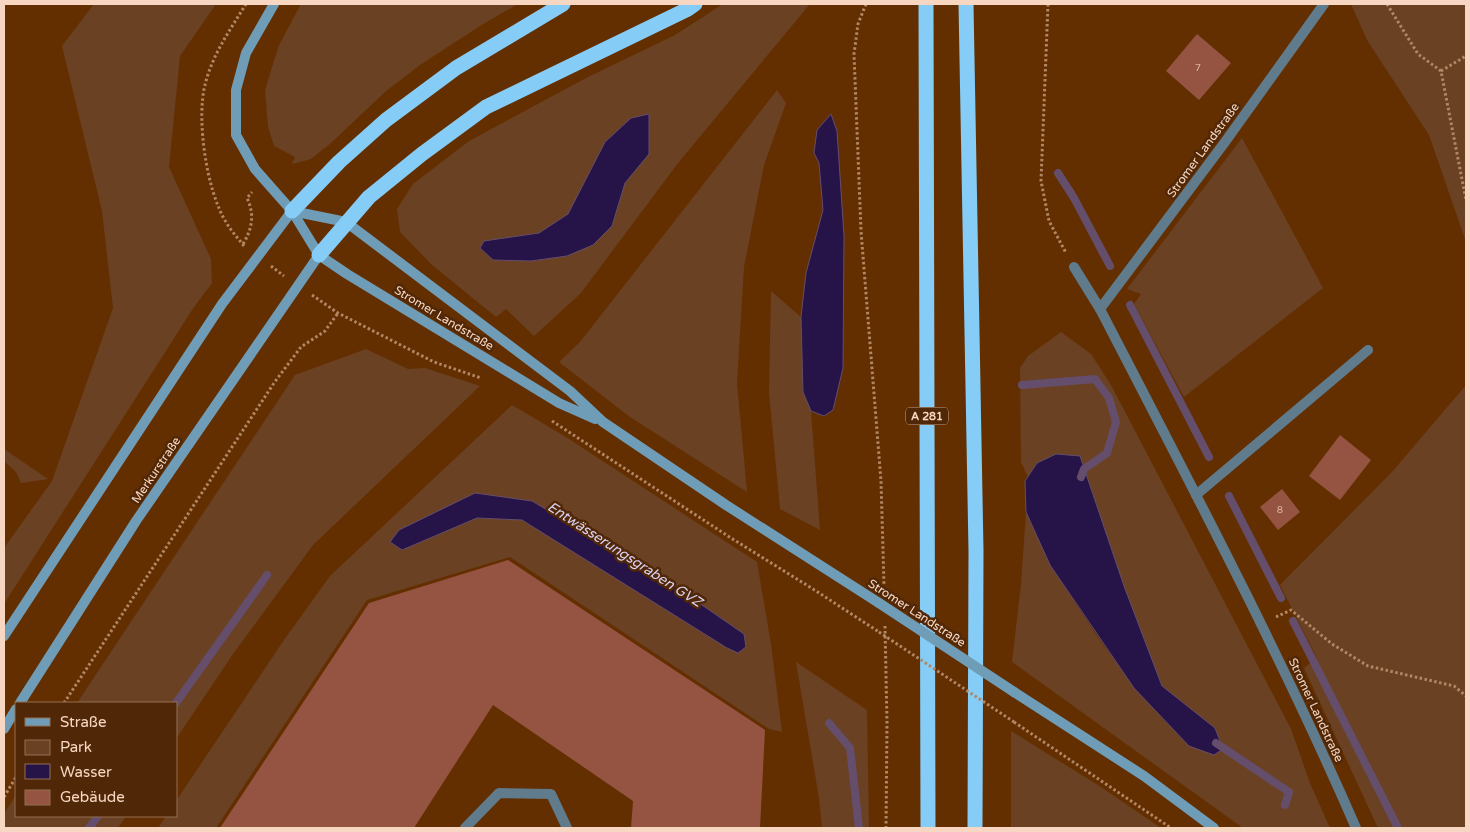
<svg xmlns="http://www.w3.org/2000/svg" width="1470" height="832" font-family="'Varela Round',sans-serif">
<rect width="100%" height="100%" fill="#632f00"/>
<path fill="#6b4123" fill-rule="evenodd" d="M94 4H216L180 56 169 167 211 259 212 283 194 307 4 604V548L52 481 113 308 102 211 62 46Z
M301 4H518L483 24 420 65 385 92 331 143 311 159 292 164 295 157 274 146 268 127 265 90 279 45Z
M723 4H810L678 163 581 293 534 336 506 309 496 317 431 264 400 232 397 209 413 184 469 141 586 78 675 35ZM605 142 649 154 625 183 612 226 485 241 539 233 569 214Z
M1351 4H1466V242L1429 135 1367 40Z
M777 90 786 103 764 165 744 267 737 383 747 492 630 417 559 362 580 342Z
M1242 138 1323 288 1184 397 1134 304 1141 294 1127 289Z
M771 291 801 317 803 392 811 411 820 530 780 509 769 392Z
M1061 332 1091 354 1111 385 1291 729 1310 783 1330 828H1243L1012 662 1021 584 1026 512 1050 565 1097 636 1134 688 1189 746 1215 728 1162 686 1124 586 1080 456 1037 463 1028 477 1021 462 1020 368 1028 356Z
M366 349 408 369 425 368 480 386 313 545 233 654 176 739V703H77L295 375Z
M1466 385V828H1378L1304 668 1317 658 1280 585 1392 472Z
M512 405 566 437 757 562 771 644 782 732 769 729 510 557 367 600 216 828H158L166 816H176V801L284 640 330 576ZM475 493 532 501 673 585 744 634 727 648 522 520 477 518 402 550Z
M4 449 48 479 21 483 16 472 4 461Z
M796 662 867 710 869 828H822L819 798Z
M1011 731 1101 787 1161 828H1011Z
M16 795V816H126L118 828H4V814Z"/>
<path fill="#261347" stroke="#654e6c" d="M649 114V154L625 183 612 226 593 245 567 256 531 261 493 260 480 248 484 241 539 233 568 214 605 142 631 118Z
M831 114 837 131 844 236 843 368 833 410 824 416 811 411 803 392 801 317 806 273 823 210 819 163 814 153 817 130Z
M1056 454 1080 456 1124 586 1162 686 1215 728 1223 749 1214 755 1189 746 1134 688 1050 565 1026 512 1025 481 1037 463Z
M475 493 532 501 673 585 744 634 746 647 738 653 727 648 522 520 477 518 402 550 390 542 399 530Z"/>
<g fill="none" stroke-linecap="round" stroke-linejoin="round">
<path stroke="#654e6c" stroke-width="8" d="M1058 173 1074 198 1110 266
M1130 305 1209 457
M1022 385 1095 379 1109 398 1116 422 1107 453 1084 469 1081 477
M1229 496 1281 598
M1293 621 1398 828
M176 703 267 575
M829 723 850 748 859 828
M1216 743 1289 792 1285 805
M89 828 98 816"/>
</g>
<path fill="#955342" d="M1197 34 1231 63 1199 100 1166 71Z
M1340 435 1371 460 1340 500 1309 476Z
M1282 489 1300 512 1278 530 1260 507Z
M508 560 765 730 760 828H631L633 801 493 705 414 828H220L369 603Z"/>
<g fill="none" stroke-linecap="round" stroke-linejoin="round">
<path stroke="#b18765" stroke-width="3" stroke-dasharray="2.5 2.5" stroke-linecap="butt" d="M866 4 858 24 854 54 861 231 881 481 884 585
M1048 4 1041 181 1049 221 1066 253
M1387 4 1418 54 1441 71 1466 200
M1441 71 1466 56
M243 244C252 229 255 215 247 198L252 192
M244 246C238 238 231 231 226 222 207 192 196 120 205 85 212 55 230 30 246 4
M271 266 284 276
M312 295 338 313 434 362 481 378
M552 421 731 538 813 589 879 632
M1276 617 1291 610 1332 644 1368 666 1454 686 1466 696
M885 626 887 723 886 828
M64 703 274 383 301 347 325 331 338 313
M1014 722 1171 828
M4 797 16 777"/>
<path stroke="#5f7b8c" stroke-width="10" d="M1100 309 1225 142 1324 4
M1196 495 1368 350
M465 828 499 793 551 794 567 828"/>
<path stroke="#5f7b8c" stroke-width="10" d="M1074 267 1100 309C1189 481 1279 651 1356 828"/>
<path stroke="#6f9cb7" stroke-width="10" d="M274 4 246 53 236 90V135L255 169 292 211 319 255 347 274 559 403 595 419
M292 211 346 222 570 391 603 422 726 505 879 603
M4 636 222 304 292 211
M1014 692 1144 776 1214 828
M20 703 136 521 319 255
M4 729 16 709"/>
<path stroke="#85ccf6" stroke-width="15" d="M926 4 928 828
M966 4 976 551 975 828
M292 211 339 162 386 120 456 68 563 4
M319 255 369 197 422 154 486 107 688 9 695 4"/>
<path stroke="#b18765" stroke-width="3" stroke-dasharray="2.5 2.5" stroke-linecap="butt" d="M879 632 1014 722"/>
<path stroke="#6f9cb7" stroke-width="10" d="M879 603 1014 692"/>
</g>
<g text-anchor="middle" stroke-width="5" stroke-linejoin="round" paint-order="stroke">
<g font-size="10" fill="#dfb6a2">
<text x="1198" y="71">7</text>
<text x="1280" y="513">8</text>
</g>
<rect fill="#512807" stroke="#c6a28a" stroke-width="1" x="906" y="407.5" width="42" height="17" rx="4"/>
<g font-size="11" font-weight="bold" fill="#f8d7c2">
<text x="927" y="420">A 281</text>
</g>
<g font-size="12" fill="#f8d7c2" stroke="#512807">
<text transform="translate(1203 150) rotate(-54)" y="4">Stromer Landstraße</text>
<text transform="translate(444 318) rotate(31)" y="4">Stromer Landstraße</text>
<text transform="translate(156 470) rotate(-56)" y="4">Merkurstraße</text>
<text transform="translate(917 613) rotate(33)" y="4">Stromer Landstraße</text>
<text transform="translate(1316 710) rotate(65)" y="4">Stromer Landstraße</text>
</g>
<g font-size="14" font-style="italic" fill="#d9d2f5" stroke="#512807">
<text transform="translate(625 554) rotate(33)" y="5">Entwässerungsgraben GVZ</text>
</g>
</g>
<rect width="1470" height="832" fill="none" stroke="#f8d7c2" stroke-width="10"/>
<rect x="15" y="702" width="162" height="115" fill="#512807" stroke="#946e52"/>
<rect x="25" y="718" width="25" height="8" fill="#6f9cb7" stroke="#946e52"/>
<text x="60" y="727" font-size="15" fill="#f8d7c2">Straße</text>
<rect x="25" y="740" width="25" height="15" fill="#6b4123" stroke="#946e52"/>
<text x="60" y="752" font-size="15" fill="#f8d7c2">Park</text>
<rect x="25" y="764" width="25" height="15" fill="#261347" stroke="#946e52"/>
<text x="60" y="777" font-size="15" fill="#f8d7c2">Wasser</text>
<rect x="25" y="790" width="25" height="15" fill="#955342" stroke="#946e52"/>
<text x="60" y="802" font-size="15" fill="#f8d7c2">Gebäude</text>
</svg>
